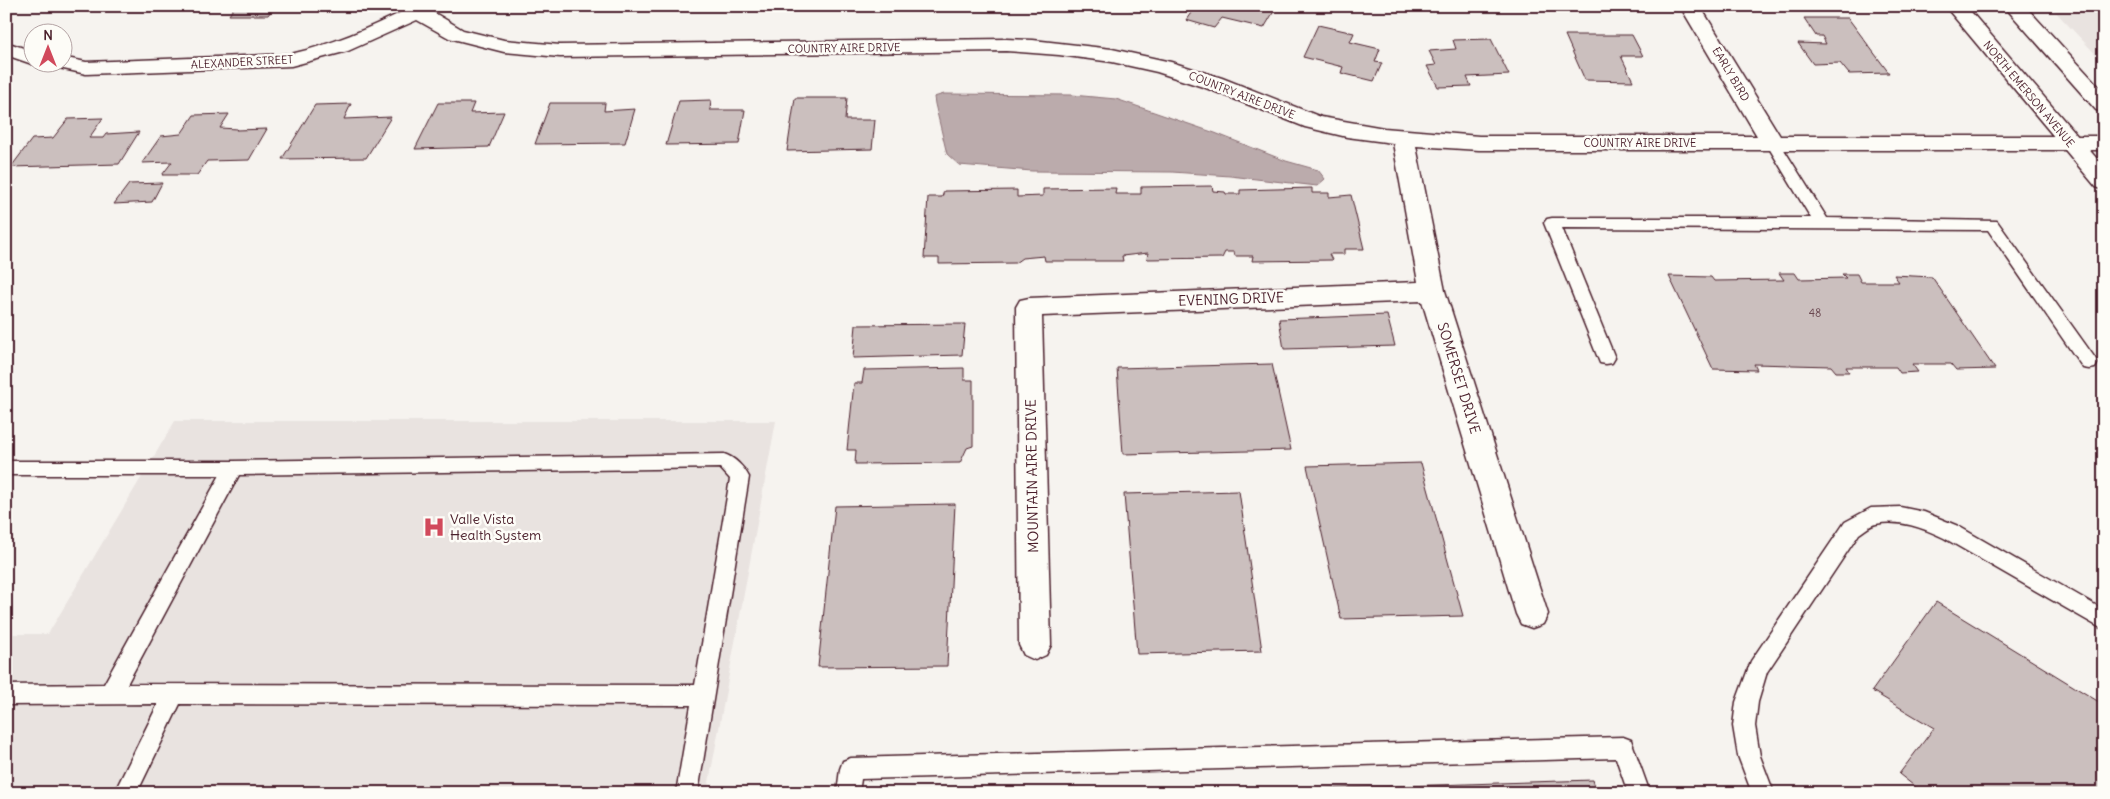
<svg xmlns="http://www.w3.org/2000/svg" width="2110" height="799" font-family="Delius,sans-serif">
<rect width="100%" height="100%" fill="#f6f3ef"/>
<filter id="ink" filterUnits="userSpaceOnUse"><feTurbulence type="fractalNoise" baseFrequency=".02" numOctaves="2"/><feDisplacementMap in="SourceGraphic" scale="10" xChannelSelector="R" yChannelSelector="G"/><feConvolveMatrix kernelMatrix="1 2 1 2 8 2 1 2 1" color-interpolation-filters="sRGB"/></filter>
<g filter="url(#ink)">
<path fill="#e9e3e0" d="M2050 6H2104V63Z
M175 421H776L707 793H6V634H48Z"/>
<path fill="#bbabac" stroke="#8e7378" d="M944 94 1072 95 1116 99 1215 133 1286 161 1318 170 1325 179 1317 186 1230 176 1172 172 1032 171 959 165 947 154 935 104 934 97Z"/>
<path fill="#cbbfbe" stroke="#4a1f2b" d="M235 6H275L268 15H229Z
M1113 6H1143L1141 11Z
M1193 6H1277L1264 28 1222 18 1214 28 1186 20 1195 7Z
M1804 18H1848L1889 73 1849 74 1840 63 1813 64 1798 43 1826 44 1822 36H1816Z
M1318 25 1354 33 1350 42 1380 49 1375 62 1382 63 1374 81 1341 73 1343 67 1303 57Z
M1565 35H1632L1643 56H1621L1633 81 1585 80Z
M1491 39 1509 75 1467 77 1471 86 1438 87 1427 66 1436 65 1429 51 1456 49 1453 40Z
M795 98H847L845 120H875L872 149 787 151Z
M711 100 710 110H745L739 144 666 145 679 101Z
M438 103H474L470 113 504 112 489 147 415 149Z
M550 103H605L604 111 635 109 625 143 535 144Z
M351 104 344 119 391 117 366 158 282 159 315 105Z
M229 114 220 128 237 129 236 130 267 129 249 160 207 161 197 175H162L172 162 142 163 161 136 181 134 194 115Z
M103 118 89 138H103L106 134 139 132 119 164 11 167 32 139 53 138 68 119Z
M162 183 152 202 114 204 129 184Z
M1212 186 1213 191 1225 192 1226 194H1240V190L1312 188V193H1329V197L1351 195 1364 249H1344V254H1329L1332 260 1252 261 1253 256H1235L1234 252H1225L1222 258 1147 259 1148 253 1122 256 1123 261H1045L1044 256 1022 258 1015 263 939 264V258H924L928 197H942L944 191 1017 190V197L1043 196V189L1116 188 1115 194H1141V187Z
M1779 273H1795L1799 279 1846 278 1842 274H1857L1861 282H1899L1894 275 1932 277 1995 369 1956 370 1951 364H1912L1918 372 1900 373 1896 367H1846L1849 372H1836L1831 366 1754 364 1757 370 1713 369 1669 276 1711 277 1714 281 1784 280Z
M1387 315 1395 346 1284 349 1279 319Z
M965 324 962 355 853 358 856 325Z
M1272 364 1291 450 1123 454 1117 368Z
M964 368V380H973V446L967 448 960 463 855 464 856 450H847L854 383H862L864 370Z
M1421 463 1463 616 1341 619 1307 466Z
M1239 491 1262 651 1137 654 1124 494Z
M955 504 947 666 818 667 835 506Z
M1936 602 2104 705V793H1923L1899 774 1934 728 1872 691Z
M1593 780 1597 793H1182Z"/>
<g fill="none" stroke-linecap="round" stroke-linejoin="round">
<g stroke="#4a1f2b" stroke-width="3">
<path id="service" d="M1773 138 1778 140 1827 218 1997 221 2095 358 2098 363 2095 368 2089 369 2083 368 1988 230 1562 228 1615 358 1612 363 1606 364 1600 363 1544 223 1547 219 1552 218H1811L1766 143 1768 140Z
M724 454C734 457 744 467 749 477L698 793H676L691 705 180 704 137 793H114L158 704 6 705V685L104 684 220 475H6V461H234ZM720 468 730 479 695 685 127 684 239 475Z
M1900 507 1924 512 1958 526 2104 610V630L1944 538C1923 528 1900 519 1876 524 1870 525 1864 531 1859 534L1767 672 1758 702 1755 726 1760 756 1774 793H1752L1738 756 1733 726 1736 702 1751 661 1845 522 1871 508Z
M1623 737 1631 740 1650 793H1628L1616 758 861 779 859 793H837L840 769 843 761 851 758Z"/>
</g>
<g stroke="#4a1f2b" stroke-width="3">
<path id="minor" d="M403 6H423L463 30 504 40 560 45 1006 39 1033 40 1112 49 1171 62 1222 78 1321 117 1384 128 1479 136H1757L1680 6H1700L1780 136H2104V150H1479L1416 146 1445 291 1548 614 1543 624 1532 628 1521 624 1516 614 1422 301 1042 316 1051 645 1046 655 1035 660 1024 655 1019 645 1016 307 1020 300 1029 298 1418 282 1393 143 1347 137 1305 127 1206 88 1157 72 1112 62 1059 55 1006 51 560 57 504 52 449 38 417 20 348 51 291 66 86 74 50 66 47 62H62V57L86 62 291 54C331 45 369 28 406 10Z
M6 42 32 51V62H39L32 64 6 55Z"/>
</g>
<g stroke="#4a1f2b" stroke-width="3">
<path id="secondary" d="M1945 6H1966L2104 167V190L2096 187Z
M2004 6H2025L2104 92V112L2096 110Z"/>
</g>
<use href="#service" fill="#fdfcf7" fill-rule="evenodd"/>
<use href="#minor" fill="#fdfcf7" fill-rule="evenodd"/>
<use href="#secondary" fill="#fdfcf7" fill-rule="evenodd"/>
</g>
</g>
<defs>
<g id="hospital-bare" transform="scale(1.725)"><path d="M-5-5h3v3.5h4V-5h3V5h-3V1.5h-4V5h-3Z" fill="#d1495b" stroke="#fdfcf7" stroke-width="2.5" paint-order="stroke"/></g>
</defs>
<g fill-rule="evenodd">
<use href="#hospital-bare" x="434" y="527"/>
</g>
<g text-anchor="middle" stroke-width="5" stroke-linejoin="round" paint-order="stroke">
<g font-size="11" fill="#4a1f2b" stroke="#fdfcf7">
<text transform="translate(844 48) rotate(-1)" y="4">COUNTRY AIRE DRIVE</text>
<text transform="translate(242 62) rotate(-3)" y="4">ALEXANDER STREET</text>
<text transform="translate(1731 74) rotate(59)" y="4">EARLY BIRD</text>
<text transform="translate(2029 94) rotate(50)" y="4">NORTH EMERSON AVENUE</text>
<text transform="translate(1242 95) rotate(21)" y="4">COUNTRY AIRE DRIVE</text>
<text x="1640" y="147">COUNTRY AIRE DRIVE</text>
</g>
<g font-size="11" fill="#6a4750">
<text x="1815" y="317">48</text>
</g>
<g font-size="14" fill="#4a1f2b" stroke="#fdfcf7">
<text transform="translate(1231 299) rotate(-2)" y="5">EVENING DRIVE</text>
<text transform="translate(1459 378) rotate(73)" y="5">SOMERSET DRIVE</text>
<text transform="translate(1032 476) rotate(-91)" y="5">MOUNTAIN AIRE DRIVE</text>
</g>
<g font-size="14" fill="#4a1f2b" stroke="#fdfcf7" text-anchor="start">
<text x="450" y="524">Valle Vista<tspan x="450" dy="16">Health System</tspan></text>
</g>
</g>
<rect width="2110" height="799" fill="none" stroke="#fdfcf7" stroke-width="25"/>
<rect x="12" y="12" width="2085" height="774" fill="none" stroke="#4a1f2b" stroke-width="2" filter="url(#ink)"/>
<g transform="translate(48 48)"><circle r="24" fill="#fdfcf7" stroke="#b5a4a5"/>
<path d="M0-4L9 19L0 12L-9 19Z" fill="#d1495b"/>
<text y="-8" font-size="14" font-weight="bold" text-anchor="middle" fill="#4a1f2b">N</text>
</g>
</svg>
